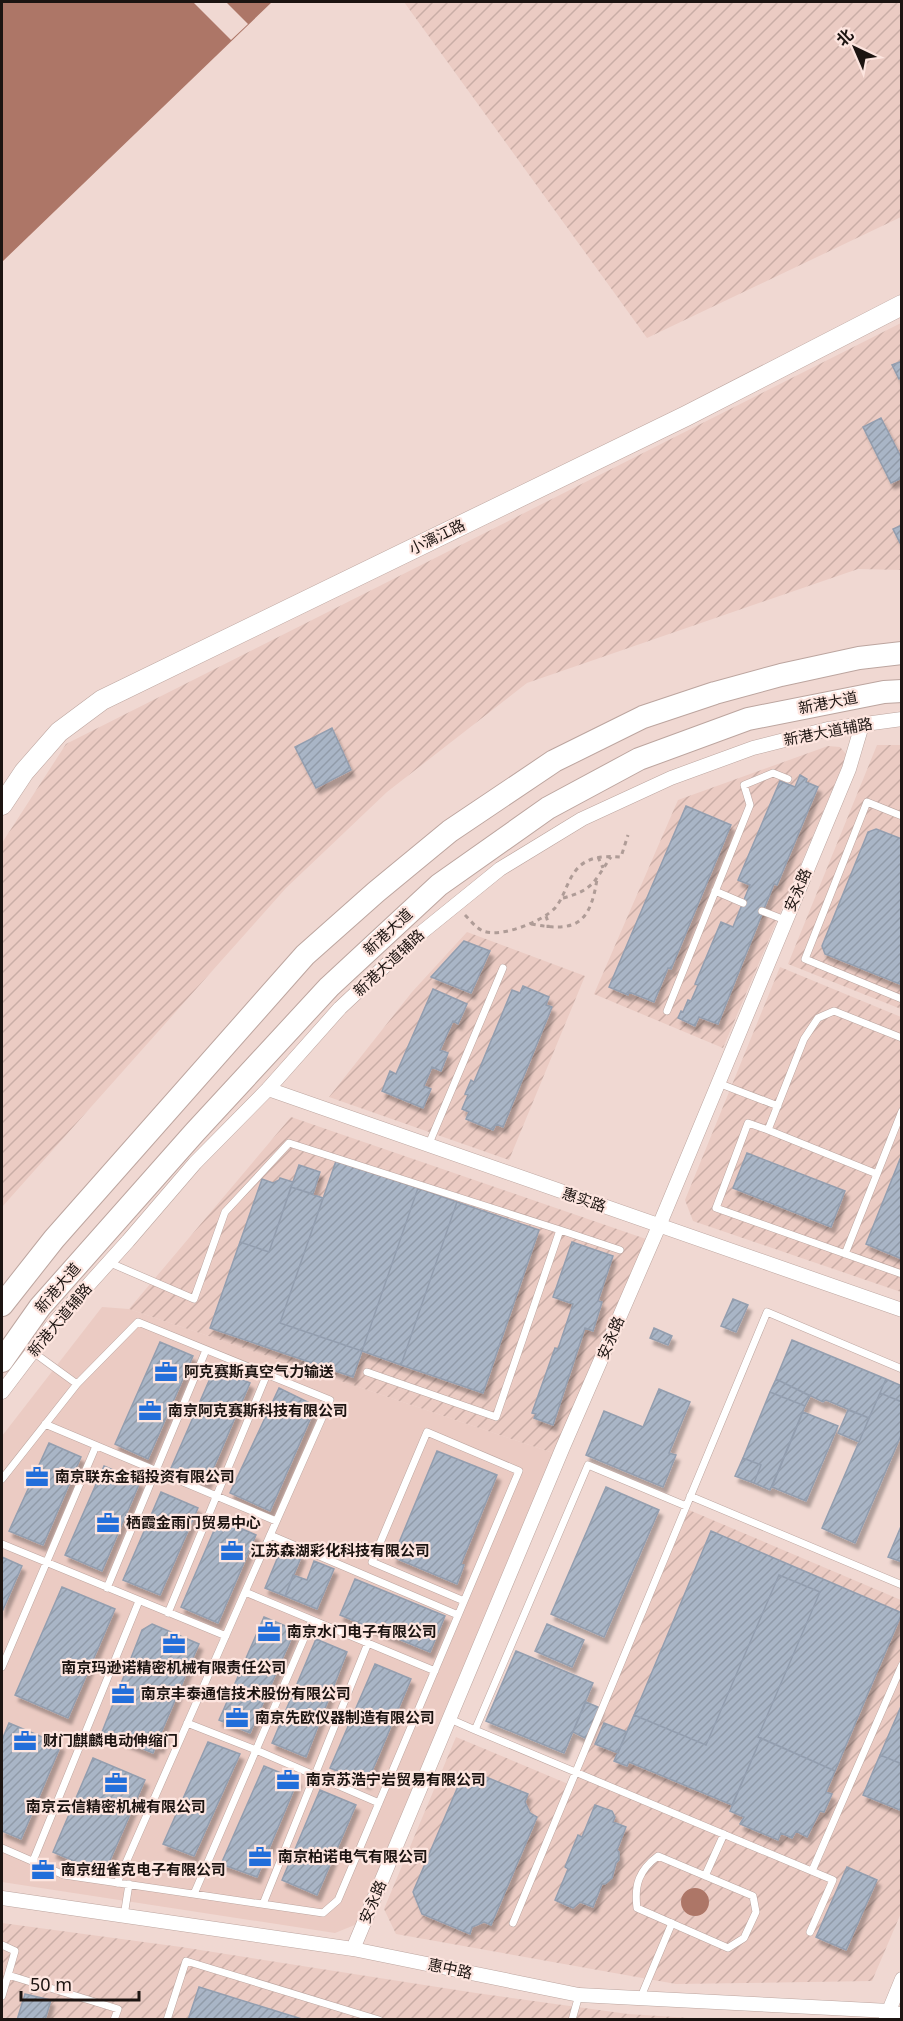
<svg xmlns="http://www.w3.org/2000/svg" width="903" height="2021" font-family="'Noto Sans','Noto Sans SC',sans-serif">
<defs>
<pattern id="industrial-furrows" width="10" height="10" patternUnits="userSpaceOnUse" patternTransform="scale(1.5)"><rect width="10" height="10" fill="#ebcbc3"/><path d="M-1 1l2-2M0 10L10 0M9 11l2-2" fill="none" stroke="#c9ada6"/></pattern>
<pattern id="building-hatch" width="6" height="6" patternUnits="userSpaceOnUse" patternTransform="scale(1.5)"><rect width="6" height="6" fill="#a9b5c6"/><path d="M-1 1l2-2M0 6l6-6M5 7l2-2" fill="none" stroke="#919ba9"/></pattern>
<filter id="shadow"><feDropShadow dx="3.5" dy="6" stdDeviation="1.5" flood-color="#0004"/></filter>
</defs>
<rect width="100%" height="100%" fill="#f0d8d2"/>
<path fill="#ebcbc3" d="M102 1307 129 1309 556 1454 357 1924 335 1933 2 1882V1436Z"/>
<path fill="url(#industrial-furrows)" d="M404 2H901V217L647 338Z
M901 323V570L858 569 527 683 387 792 286 888 2 1207V843L66 744Z
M877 745H901V1009L788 964Z
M828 746 840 747 847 755 723 1048 594 994 678 800Z
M467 932 585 976 509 1160 329 1097 412 992Z
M780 967 901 1017V1292L693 1221 685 1200Z
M291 1117 646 1239 556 1454 129 1309Z
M689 1510 901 1600V1913L872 1981 676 1984 396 1934 384 1909 456 1737 573 1786Z
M2 1923 181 1947 476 1993 628 2014 705 2019H2Z"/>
<path fill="#ad7667" d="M2 2H272L2 262Z
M681 1902a14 14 0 1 1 28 0a14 14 0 1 1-28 0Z"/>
<path fill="#f0d8d2" d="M193 2H226L248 24 231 40Z"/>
<path fill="url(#building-hatch)" stroke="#939eaf" stroke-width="1.5" filter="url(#shadow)" d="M902 361V377L899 379 892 365Z
M881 418 902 459V478L891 483 863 427Z
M902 525V543H900L893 529Z
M332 728 351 770 316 788 295 747Z
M800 775 807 779 806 782 818 787 777 885 774 884 718 1024 699 1017 695 1026 678 1018 681 1011 683 1012 688 1000 691 1001 698 985 695 984 721 922 733 927 750 885 738 880 780 781 795 787Z
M686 806 731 825 671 969 668 968 654 1002 629 992 628 995 609 987Z
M876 829 902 839V985L825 954 822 946 868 832Z
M464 941 490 951 471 993 431 977Z
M523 986 549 997 546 1005 552 1007 503 1127 496 1124 493 1130 466 1119 469 1112 462 1109 468 1095 465 1094 471 1080 474 1082 512 990 520 993Z
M433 989 467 1004 458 1024 453 1021 440 1050 448 1053 441 1071 432 1067 424 1086 431 1089 423 1108 382 1091 390 1071 396 1074Z
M747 1153 845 1191 831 1227 733 1188Z
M902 1154V1259L866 1244Z
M336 1161 418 1188 362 1351 280 1323Z
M299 1165 320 1172 313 1194 291 1187Z
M280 1178 293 1182 269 1252 240 1242 262 1179 273 1183 279 1180Z
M291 1187 323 1198 280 1323 362 1351 353 1377 210 1328 240 1242 269 1252Z
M418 1188 457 1202 401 1365 362 1351Z
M457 1202 539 1230 483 1393 401 1365Z
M572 1242 613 1256 598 1301 602 1302 593 1331 585 1328 553 1425 534 1418 536 1414 532 1413 555 1348 558 1349 573 1304 553 1297Z
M733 1299 748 1305 736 1332 721 1326Z
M654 1328 672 1336 668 1345 650 1338Z
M792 1340 886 1379 869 1418 826 1400 823 1402 776 1379Z
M160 1342 193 1356 148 1459 115 1444Z
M215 1367 250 1383 207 1483 171 1468Z
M776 1379 810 1396 805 1406 770 1392Z
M886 1379 902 1386V1402L880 1393Z
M279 1388 316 1406 270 1511 230 1493Z
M659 1389 690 1402 669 1453 676 1455 663 1487 586 1455 604 1411 643 1427Z
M770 1392 805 1406 770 1490 754 1483 761 1465 743 1458Z
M880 1393 902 1402V1433L855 1543 822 1528Z
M848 1410 869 1418 859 1442 838 1433Z
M803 1412 838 1426 806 1501 772 1487Z
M49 1443 81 1457 43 1545 9 1531Z
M437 1451 497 1475 461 1564 464 1565 457 1584 393 1557Z
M743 1458 761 1465 754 1483 735 1476Z
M104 1466 140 1482 102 1571 65 1555Z
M606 1487 659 1510 604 1637 551 1614Z
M161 1492 198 1508 160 1595 123 1580Z
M219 1519 256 1535 218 1623 181 1607Z
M902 1524V1562L888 1557Z
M711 1531 902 1613 835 1771 758 1737 820 1592 779 1575 706 1745 634 1715Z
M282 1547 302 1555 285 1596 265 1588Z
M2 1557 22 1566 2 1612Z
M314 1561 334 1569 317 1609 285 1596 293 1575 307 1580Z
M779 1575 820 1592 758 1737 761 1738 732 1805 629 1762 627 1766 614 1761 634 1715 706 1745Z
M355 1579 445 1616 430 1652 340 1615Z
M62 1587 115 1609 68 1718 15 1695Z
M264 1617 295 1630 250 1733 219 1720Z
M152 1624 199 1644 161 1733 165 1735 160 1747 156 1745 153 1753 102 1732 142 1630Z
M547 1624 584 1640 572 1667 535 1651Z
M316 1639 347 1652 306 1757 272 1743Z
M516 1651 593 1683 564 1753 486 1721Z
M375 1664 411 1679 367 1783 330 1768Z
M586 1702 600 1708 587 1739 573 1732Z
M902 1704V1764L880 1755Z
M9 1723 61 1745 21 1839 2 1831V1740Z
M604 1723 627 1732 618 1753 595 1744Z
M761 1738 835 1771 826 1792 832 1794 824 1812 820 1811 807 1837 796 1831 792 1838 781 1833 778 1840 740 1824 744 1817 730 1811Z
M208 1742 240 1754 194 1856 163 1844Z
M880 1755 902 1764V1811L863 1795Z
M93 1758 145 1780 104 1874 53 1852Z
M264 1766 298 1780 257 1877 221 1864Z
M481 1775 528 1794 525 1802 530 1813 537 1817 491 1925 484 1922 472 1927 470 1934 422 1914 413 1892 459 1784 467 1787 478 1783Z
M320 1790 356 1805 317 1895 282 1880Z
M595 1805 612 1811 615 1817 613 1822 626 1827 617 1850 619 1852V1860L616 1863 612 1878 605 1884H602L593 1907 580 1902 573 1908 555 1900 568 1869 565 1867 578 1835 582 1837Z
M847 1867 877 1880 846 1950 816 1937Z
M199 1987 305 2020H188Z
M25 1994 51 2000 45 2020H17Z"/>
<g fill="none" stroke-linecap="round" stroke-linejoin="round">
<g stroke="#bca59f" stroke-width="8">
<path id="lane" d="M902 816 867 802 805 959 902 999
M715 891 743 903
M762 911 785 920
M667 1011 750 805 744 785 773 773 788 779
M902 1038 834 1011 818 1018 804 1039 768 1130 877 1174 902 1111
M718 1083 778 1106
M768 1130 748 1123 716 1208 902 1274
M428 1146 503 968
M560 1230 620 1250
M845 1254 877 1174
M108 1262 194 1299 225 1212 289 1143 560 1230 496 1417 367 1372
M77 1384 138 1322 330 1400 245 1592 435 1671
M45 1424 276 1521
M2 1479 77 1384 33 1352
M690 1496 902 1585
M686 1506 588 1465 475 1730 833 1880 810 1932
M270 1535 458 1615
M2 1544 226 1636
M107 1588 206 1350
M168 1613 267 1374
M2 1667 96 1446
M450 1719 475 1730
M187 1723 256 1750 379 1803
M2 1848 64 1875 323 1913 338 1900 519 1471 427 1432 372 1562 464 1601
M658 1856 753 1896 756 1912 744 1938 728 1948 637 1908C634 1885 639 1870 658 1856Z
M33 1861 139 1601
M812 1871 902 1665
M705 1876 724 1834
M117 1883 245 1592
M194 1894 312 1620
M263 1904 368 1643
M124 1916 129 1884
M513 1923 767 1312 902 1369
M2 1945 15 1951 2 1996
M8 1975 118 2009 114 2020
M640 1999 672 1923
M167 2020 186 1961 379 2020
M572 2020 579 1995"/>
</g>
<g stroke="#bca59f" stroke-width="15">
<path id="street" d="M268 1089 902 1310
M2 1392 55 1322 128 1241 195 1163 268 1089 340 1008 416 937 500 869 582 819 671 778 753 748 828 729 902 719
M2 1898 353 1949 579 1995 832 2008 889 2011 902 2015
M353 1949 563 1447 659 1226 849 769 862 725
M886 2018 902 1979"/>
</g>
<g stroke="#bca59f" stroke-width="21">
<path id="secondary" d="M2 805 24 772 59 732 102 700 686 416 902 305"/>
</g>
<g stroke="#bca59f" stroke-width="24">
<path id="primary" d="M2 1305 54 1239 305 955 376 892 450 831 554 761 643 717 715 693 781 675 859 658 902 653
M2 1361 40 1307 195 1132 329 987 439 885 548 808 639 759 748 719 884 692 902 691"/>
</g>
<path stroke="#af9c97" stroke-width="3" stroke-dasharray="4.5 4.5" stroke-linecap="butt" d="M598 857 603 868
M563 898C594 890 594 881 611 857
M465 915C471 921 476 928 483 931 500 938 542 922 555 908 566 895 567 877 581 865 592 856 607 856 621 857L628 835
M546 916 548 922V928
M531 924C574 932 590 926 597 879"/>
<use href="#lane" stroke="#fff" stroke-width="7"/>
<use href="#street" stroke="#fff" stroke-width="14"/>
<use href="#secondary" stroke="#fff" stroke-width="20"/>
<use href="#primary" stroke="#fff" stroke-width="22"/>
</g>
<defs>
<g id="office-bare" transform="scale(1.8)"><path d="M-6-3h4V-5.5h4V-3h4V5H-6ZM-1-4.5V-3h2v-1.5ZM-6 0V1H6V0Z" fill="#226eda" stroke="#fde5df" stroke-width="2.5" paint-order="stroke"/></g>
</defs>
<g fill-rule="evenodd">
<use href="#office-bare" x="166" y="1372"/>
<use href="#office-bare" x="150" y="1411"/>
<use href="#office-bare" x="37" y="1477"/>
<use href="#office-bare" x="108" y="1523"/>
<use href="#office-bare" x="232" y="1551"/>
<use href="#office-bare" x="269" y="1632"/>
<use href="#office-bare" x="174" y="1644"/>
<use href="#office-bare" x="123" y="1694"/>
<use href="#office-bare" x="237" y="1718"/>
<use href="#office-bare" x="25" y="1741"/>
<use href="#office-bare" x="288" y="1780"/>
<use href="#office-bare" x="116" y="1783"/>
<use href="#office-bare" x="260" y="1857"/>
<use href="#office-bare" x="43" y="1870"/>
</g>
<g text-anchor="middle" stroke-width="4.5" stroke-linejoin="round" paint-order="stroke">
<g font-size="15" fill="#1c1411" stroke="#fde5df">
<text transform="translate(437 537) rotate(-26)" y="5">小漓江路</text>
<text transform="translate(828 703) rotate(-11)" y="5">新港大道</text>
<text transform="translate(828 732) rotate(-11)" y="5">新港大道辅路</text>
<text transform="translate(798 890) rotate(-67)" y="5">安永路</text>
<text transform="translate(388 932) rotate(-43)" y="5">新港大道</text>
<text transform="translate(389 963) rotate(-43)" y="5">新港大道辅路</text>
<text transform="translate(584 1200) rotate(19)" y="5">惠实路</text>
<text transform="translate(58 1288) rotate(-49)" y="5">新港大道</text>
<text transform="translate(60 1320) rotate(-50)" y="5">新港大道辅路</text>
<text transform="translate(611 1338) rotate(-67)" y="5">安永路</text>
<text transform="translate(373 1902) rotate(-67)" y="5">安永路</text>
<text transform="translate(450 1969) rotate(12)" y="5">惠中路</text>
</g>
<g font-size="15" font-weight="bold" fill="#1c1411" stroke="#fde5df" text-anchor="start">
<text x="184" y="1377">阿克赛斯真空气力输送</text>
<text x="168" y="1416">南京阿克赛斯科技有限公司</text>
<text x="55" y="1482">南京联东金韬投资有限公司</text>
<text x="126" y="1528">栖霞金雨门贸易中心</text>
<text x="250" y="1556">江苏森湖彩化科技有限公司</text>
<text x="287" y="1637">南京水门电子有限公司</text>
<text x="174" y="1673" text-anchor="middle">南京玛逊诺精密机械有限责任公司</text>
<text x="141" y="1699">南京丰泰通信技术股份有限公司</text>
<text x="255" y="1723">南京先欧仪器制造有限公司</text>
<text x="43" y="1746">财门麒麟电动伸缩门</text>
<text x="306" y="1785">南京苏浩宁岩贸易有限公司</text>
<text x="116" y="1812" text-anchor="middle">南京云信精密机械有限公司</text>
<text x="278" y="1862">南京柏诺电气有限公司</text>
<text x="61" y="1875">南京纽雀克电子有限公司</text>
</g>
</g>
<rect width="903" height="2021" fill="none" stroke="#1c1411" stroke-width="6"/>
<g transform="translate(855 48) rotate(316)" stroke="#fde5df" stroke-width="4.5" paint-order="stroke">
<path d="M0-4.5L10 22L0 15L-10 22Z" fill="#1c1411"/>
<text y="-9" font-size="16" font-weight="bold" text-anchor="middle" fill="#1c1411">北</text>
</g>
<path d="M21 1991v9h118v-9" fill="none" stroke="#1c1411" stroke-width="3"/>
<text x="30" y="1991" font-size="18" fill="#1c1411" stroke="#fde5df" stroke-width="4.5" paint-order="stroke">50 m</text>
</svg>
